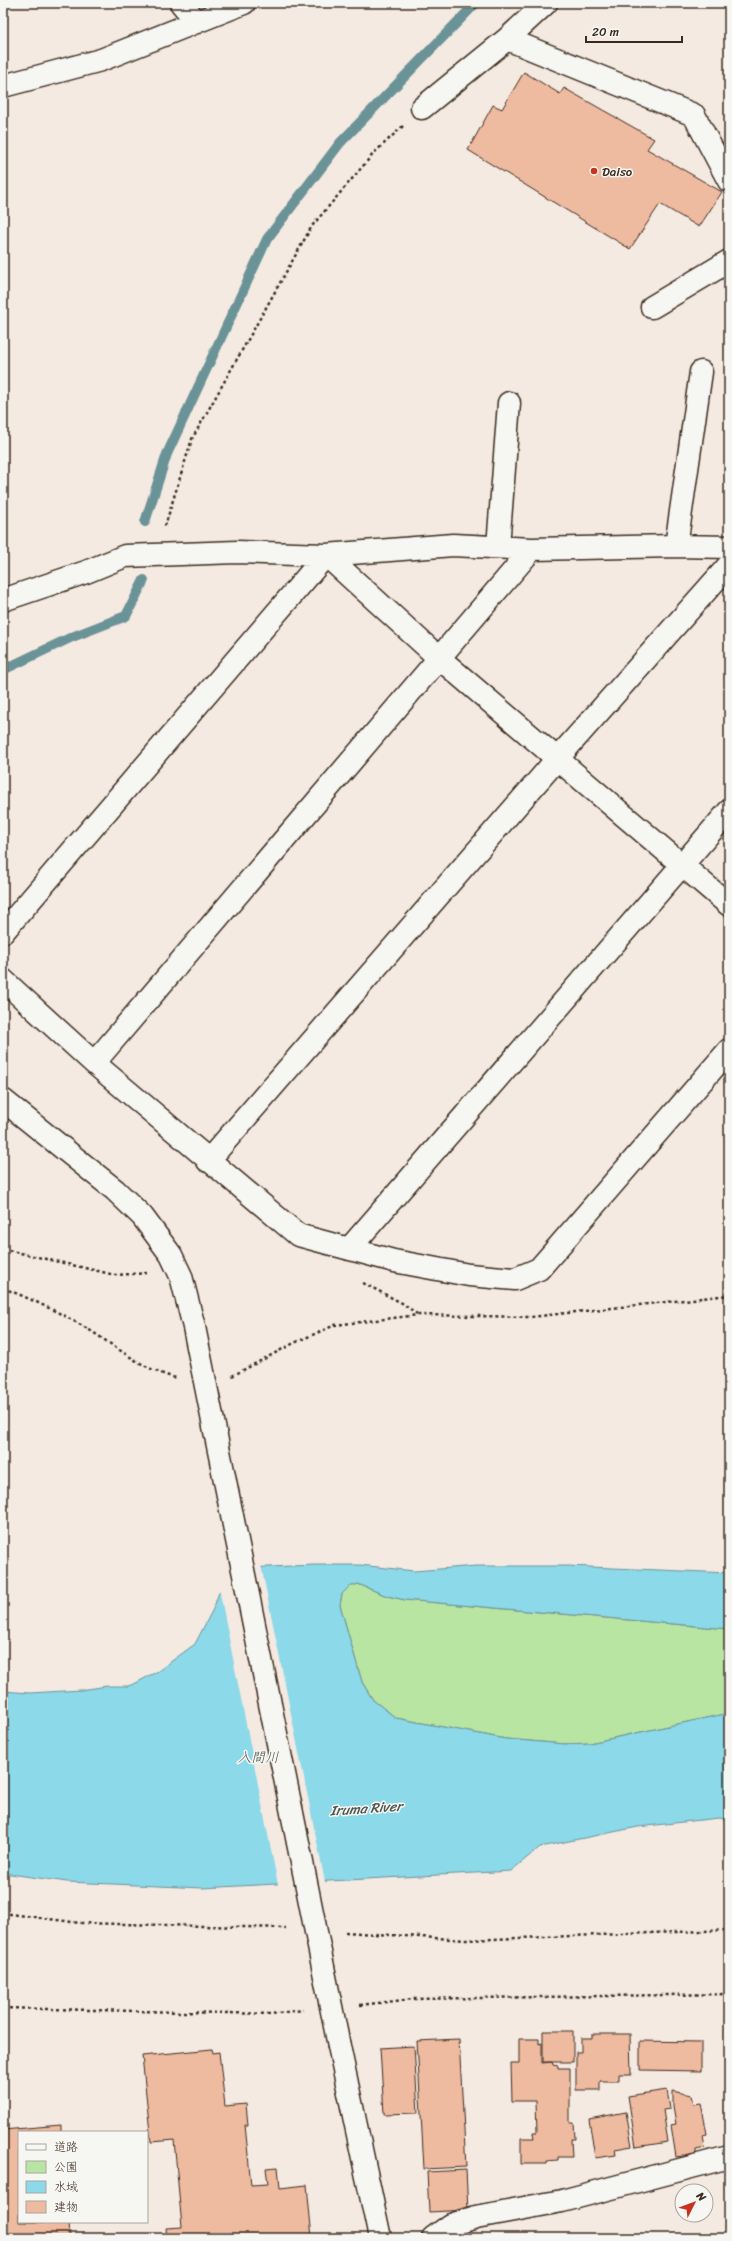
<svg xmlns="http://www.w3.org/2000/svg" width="732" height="2241" font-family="Sriracha,'Klee One',sans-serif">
<rect width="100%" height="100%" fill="#f5eae2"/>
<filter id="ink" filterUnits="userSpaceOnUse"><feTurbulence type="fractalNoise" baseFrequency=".025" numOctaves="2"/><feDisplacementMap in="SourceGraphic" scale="8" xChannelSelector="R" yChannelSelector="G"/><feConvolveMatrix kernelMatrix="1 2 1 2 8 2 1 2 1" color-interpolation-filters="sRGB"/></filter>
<g filter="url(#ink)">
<path fill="#b9e5a3" stroke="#7a8860" d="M358 1584 387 1596 405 1600 729 1629V1713L590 1743 565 1744 506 1739 396 1718 373 1700 362 1682 340 1605 342 1594 349 1587Z"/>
<path fill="#8bd9e9" stroke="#6b9398" d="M314 1565H360L414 1571 476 1566H567L729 1573V1629L405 1600 387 1596 358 1584 349 1587 342 1594 340 1605 362 1682 373 1700 396 1718 506 1739 565 1744 590 1743 729 1713V1820L719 1818 638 1827 540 1847 511 1871 203 1888 67 1882 3 1873V1691L30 1693 81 1690 107 1686H128L136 1683 158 1671 195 1644 214 1607 219 1592 233 1574 246 1568Z"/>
<path fill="#f5eae2" d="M261 1565 325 1882 278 1885 219 1588 232 1572 246 1566Z"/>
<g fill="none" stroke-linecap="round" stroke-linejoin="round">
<path stroke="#6b9398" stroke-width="10" d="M145 522 167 454 267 239 340 143 476 3
M3 670 72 637 126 616 144 580"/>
</g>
<path fill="#efbba0" stroke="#3b2a1e" d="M524 72 560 94 564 88 654 139 647 149 722 192 699 227 660 204 630 249 468 150 493 105 502 109Z
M543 2031H573V2062H543Z
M592 2034H630L631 2074H619V2081H600V2090H576V2052H581V2038H592Z
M459 2039 466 2167 424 2169 417 2041Z
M519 2039H539V2044L542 2043V2063L552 2062 553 2065 558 2066V2068H570V2123H574L575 2139H571L572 2157H558V2160L547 2161V2164H521V2138H534L533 2133H537L536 2101H512L511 2063H519Z
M640 2041 701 2042V2071L640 2070Z
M414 2046 418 2113 384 2114 380 2048Z
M212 2049 213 2053 219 2052 225 2106 246 2104 248 2125H245L251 2185 268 2184 266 2168 278 2167 280 2188 307 2185 312 2238H167L166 2228 182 2227 174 2140 151 2142 142 2056Z
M667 2090 670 2109 663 2110 668 2142 636 2147 628 2096Z
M673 2091 692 2095 694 2104 701 2103 707 2134 703 2135 705 2148 696 2150V2154L676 2157 671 2125 676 2124 673 2107Z
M626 2112 632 2146 615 2149 616 2155 595 2158 589 2119Z
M61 2125V2132H19V2222H69L70 2238H3V2130Z
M466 2170 468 2210 429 2212 427 2172Z"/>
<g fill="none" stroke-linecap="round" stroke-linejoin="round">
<g stroke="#3b2a1e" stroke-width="25">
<path id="minor" d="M181 3 197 22
M507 39 694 115 729 181
M3 86 101 60 244 3
M422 108 507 39 546 3
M652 307 729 261
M676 546 701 372
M498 547 509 403
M3 600 86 572 125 556 237 552 326 555 453 545 532 549 676 546 729 547
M3 932 326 555 439 658 729 905
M3 980 94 1063 298 1235 394 1261 469 1275 515 1279 539 1269 729 1050
M94 1063 532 549
M3 1100 115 1190 142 1216 171 1255 181 1276 194 1327
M208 1161 557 759 729 565
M349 1249 729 811
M339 2046 380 2238
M433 2238 451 2225 476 2217 562 2201 729 2157"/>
</g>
<path stroke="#3b2a1e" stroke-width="2.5" stroke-dasharray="3 3" stroke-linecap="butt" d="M165 526 192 439 312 226 374 153 403 126
M3 1249 115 1275 149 1273
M363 1283 402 1303 417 1314
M3 1288C34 1300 63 1314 91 1331 118 1348 144 1370 176 1378
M232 1376 294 1343 335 1325 418 1315 531 1317 729 1295
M3 1913 80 1923 286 1928
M345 1932 466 1940 729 1930
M360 2005 413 1999 729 1994
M3 2008 270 2014 303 2010"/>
<use href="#minor" stroke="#f6f6f2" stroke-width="22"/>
<g stroke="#3b2a1e" stroke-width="25" stroke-linecap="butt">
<path id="minor-bridge" d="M194 1327 339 2046"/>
</g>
<use href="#minor-bridge" stroke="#f6f6f2" stroke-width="22"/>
</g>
</g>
<circle fill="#c8321e" stroke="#f6f6f2" stroke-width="1.5" cx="594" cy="171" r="4"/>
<g text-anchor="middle" stroke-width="3" stroke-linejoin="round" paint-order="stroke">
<g font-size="13" fill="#3b2a1e" stroke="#f6f6f2" text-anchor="start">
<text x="602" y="176">Daiso</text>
</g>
<g font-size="14" font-style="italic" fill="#4f5651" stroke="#f6f6f2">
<text x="258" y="1762">入間川</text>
<text transform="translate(366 1808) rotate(-4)" y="5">Iruma River</text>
</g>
</g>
<rect width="732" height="2241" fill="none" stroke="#f6f6f2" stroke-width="16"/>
<rect x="8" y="8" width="716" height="2225" fill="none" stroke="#3b2a1e" stroke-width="1.5" filter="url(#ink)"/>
<rect x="18" y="2131" width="130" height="92" fill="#f6f6f2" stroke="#aba49d"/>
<rect x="26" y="2144" width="20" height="6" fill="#f6f6f2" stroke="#aba49d"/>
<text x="54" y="2151" font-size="12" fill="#3b2a1e">道路</text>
<rect x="26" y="2161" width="20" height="12" fill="#b9e5a3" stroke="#aba49d"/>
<text x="54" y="2171" font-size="12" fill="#3b2a1e">公園</text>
<rect x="26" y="2181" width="20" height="12" fill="#8bd9e9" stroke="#aba49d"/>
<text x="54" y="2191" font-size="12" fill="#3b2a1e">水域</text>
<rect x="26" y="2201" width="20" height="12" fill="#efbba0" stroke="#aba49d"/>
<text x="54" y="2211" font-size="12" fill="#3b2a1e">建物</text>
<g transform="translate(694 2203) rotate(48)"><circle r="19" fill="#f6f6f2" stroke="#aba49d"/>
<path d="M0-3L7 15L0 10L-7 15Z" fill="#c8321e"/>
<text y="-6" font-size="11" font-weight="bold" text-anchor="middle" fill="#3b2a1e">N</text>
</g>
<path d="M586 36v6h96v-6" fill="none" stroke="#3b2a1e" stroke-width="2"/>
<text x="592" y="36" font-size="12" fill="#3b2a1e" stroke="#f6f6f2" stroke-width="3" paint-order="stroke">20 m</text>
</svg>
